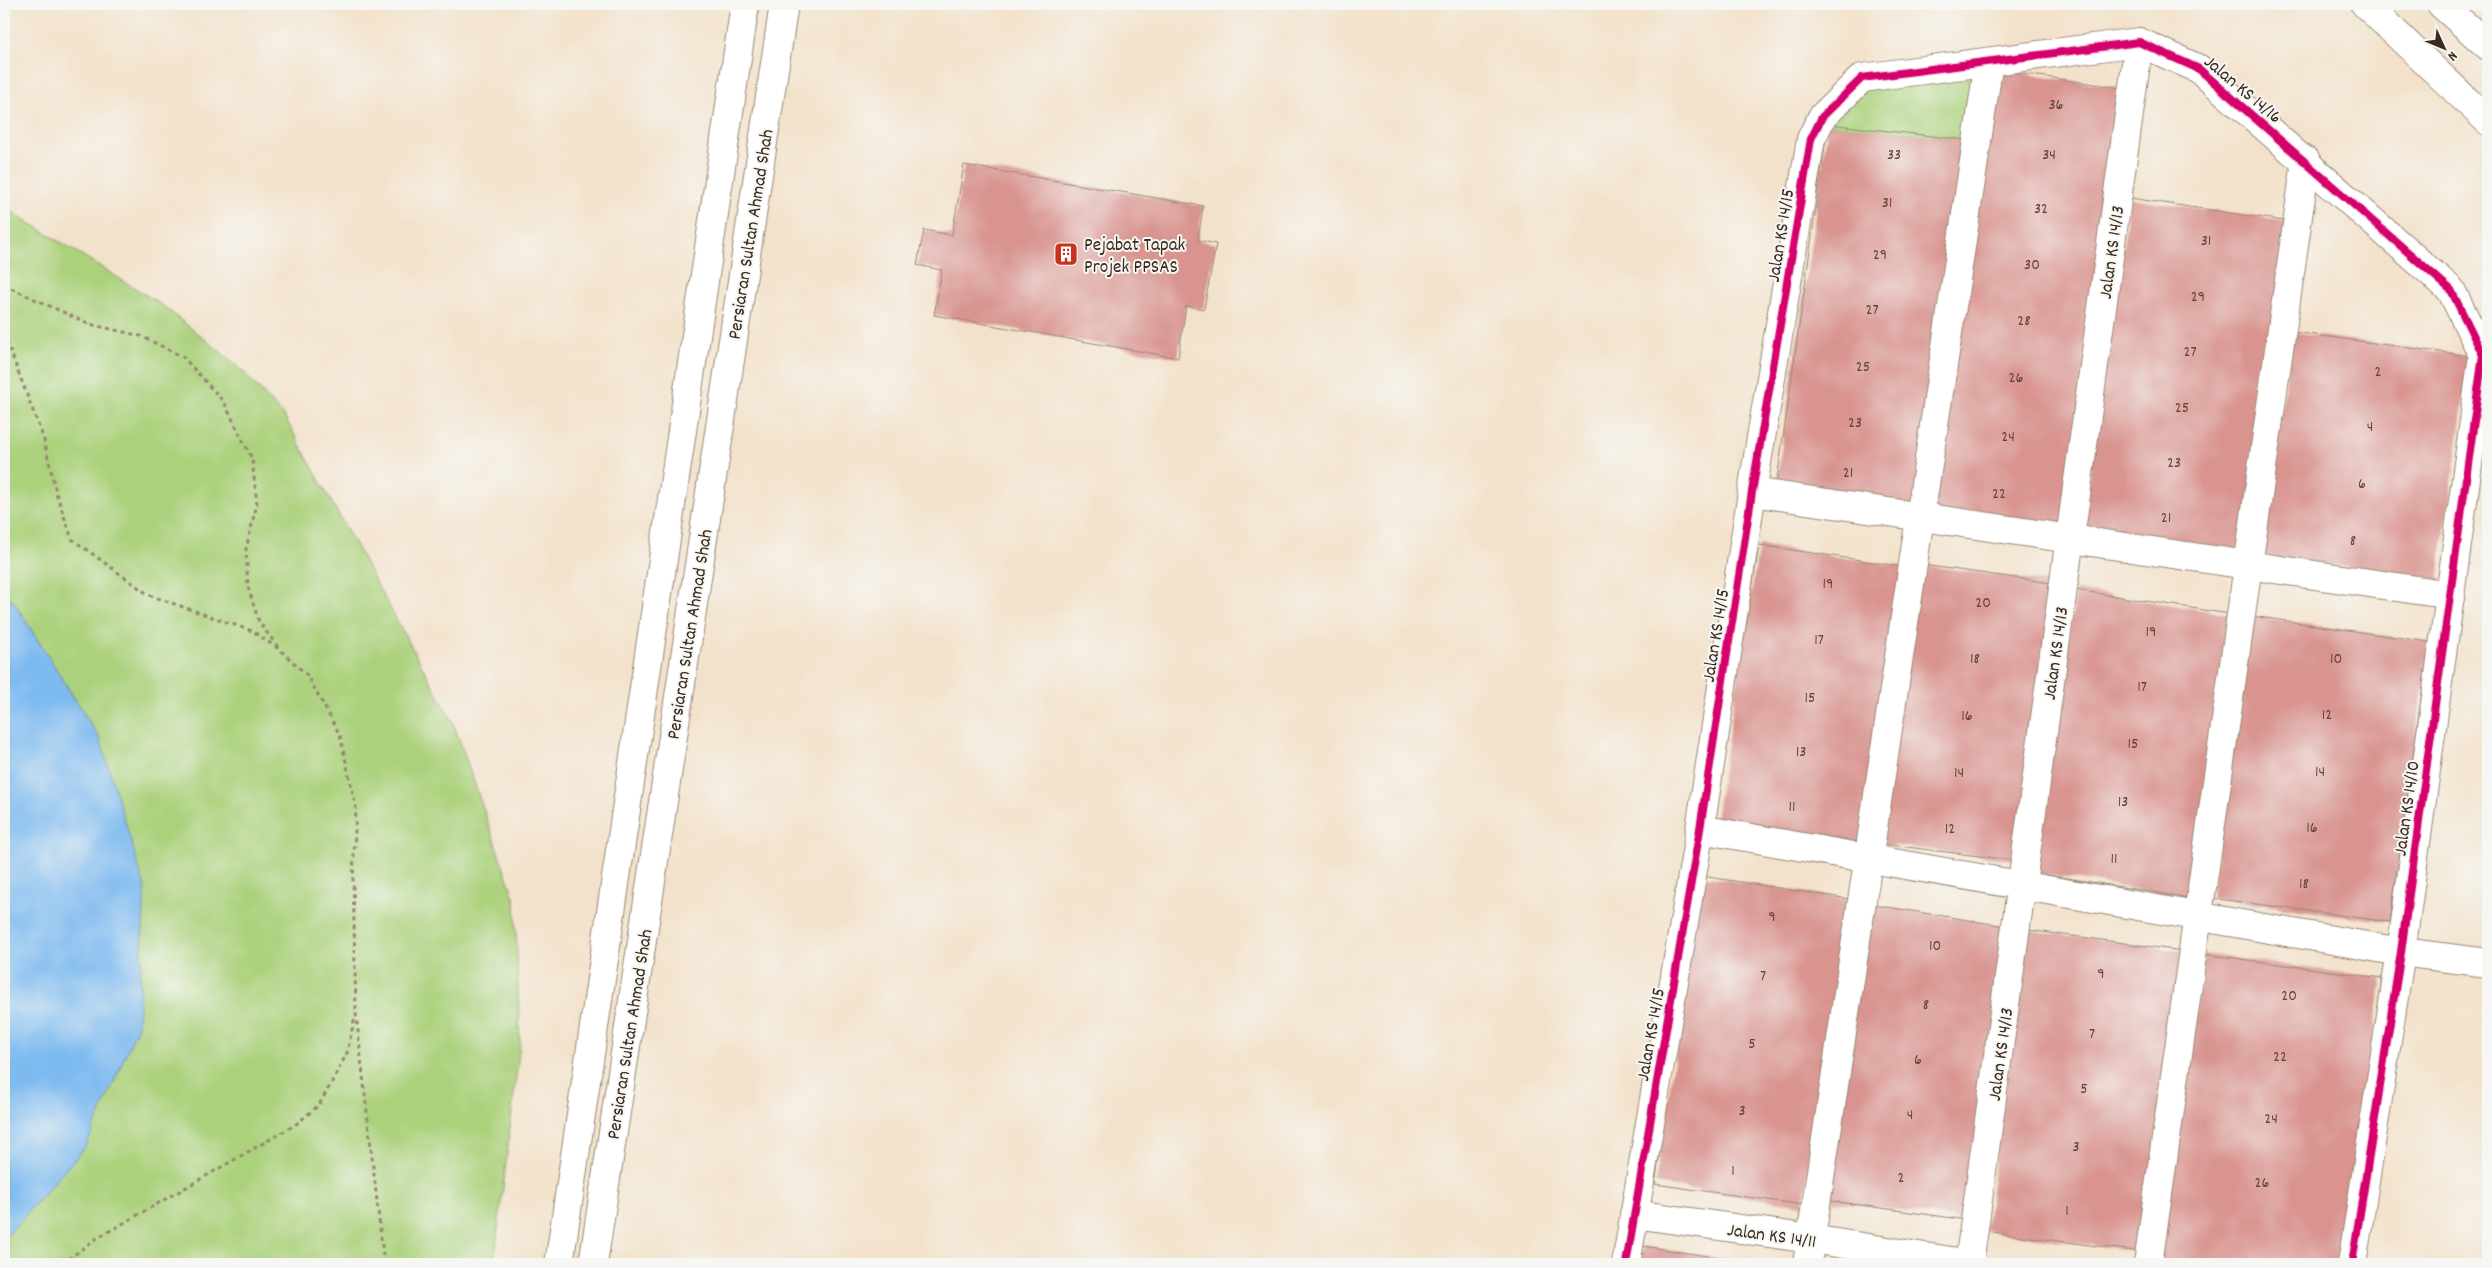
<svg xmlns="http://www.w3.org/2000/svg" width="2492" height="1268" font-family="Dekko,sans-serif">
<rect width="100%" height="100%" fill="#f6f6f2"/>
<filter id="ink" filterUnits="userSpaceOnUse"><feTurbulence type="fractalNoise" baseFrequency=".02" numOctaves="2"/><feDisplacementMap in="SourceGraphic" scale="10" xChannelSelector="R" yChannelSelector="G"/><feConvolveMatrix kernelMatrix="1 2 1 2 8 2 1 2 1" color-interpolation-filters="sRGB"/></filter>
<filter id="wash" filterUnits="userSpaceOnUse"><feTurbulence type="fractalNoise" baseFrequency=".0096" numOctaves="4" result="noise"/><feDisplacementMap in="SourceGraphic" scale="20" xChannelSelector="R" yChannelSelector="G"/><feGaussianBlur stdDeviation="1.12" result="paint"/><feColorMatrix in="noise" values="0 0 0 0 0 0 0 0 0 0 0 0 0 0 0 0 0 1.4 0 .05"/><feComposite in="paint" operator="in"/></filter>
<g filter="url(#wash)">
<rect width="100%" height="100%" fill="#f3e2cb"/>
<path fill="#abd17b" stroke="#737e4c" d="M1976 76 1966 140 1828 124 1866 89Z
M4 207 162 305 238 366 284 416 453 722 515 900 520 1043 494 1264H4V1239L86 1146 100 739 15 604 4 592Z"/>
<path fill="#7dbaf0" stroke="#5c7287" d="M4 592 15 604 100 739 145 888 138 1026 86 1146 4 1239Z"/>
<g id="blocks">
<path fill="#d99490" d="M1990 69 2129 89 2065 530 1925 511Z
M1828 124 1966 140 1914 506 1776 487Z
M964 165 1203 206 1198 240 1216 244 1204 309 1186 306 1178 358 934 315 942 270 917 265 924 230 952 235Z
M2130 198 2290 222 2243 554 2081 532Z
M2293 332 2470 356 2438 580 2260 555Z
M1759 545 1906 567 1862 842 1715 819Z
M1915 564 2059 584 2019 861 1874 843Z
M2076 590 2236 615 2189 898 2030 872Z
M2252 616 2429 642 2390 922 2211 898Z
M1702 876 1849 899 1803 1205 1655 1184Z
M1868 904 2011 927 1967 1220 1824 1200Z
M2028 930 2182 951 2141 1252 1985 1231Z
M2204 954 2382 978 2341 1264H2159Z
M1643 1246 1752 1263V1264H1640Z"/>
</g>
</g>
<g filter="url(#ink)">
<use href="#blocks" fill-opacity="0" stroke="#978674" stroke-width="1"/>
<g fill="none" stroke-linecap="round" stroke-linejoin="round">
<g stroke="#978674" stroke-width="30">
<path id="minor" d="M2365 4 2488 121
M2441 4 2488 46
M1752 492 2451 595
M1700 829 2401 952 2488 963
M1634 1214 1811 1239 1970 1264
M559 1264 745 4
M593 1264 784 4
M1626 1264 1700 829 1752 492 1811 139 1822 117 1862 78 2139 42 2199 69 2451 290 2483 355 2401 952 2352 1264
M1807 1264 1989 62
M1969 1264 2139 42
M2148 1264 2306 161"/>
</g>
<path stroke="#978674" stroke-width="3" stroke-dasharray="4 4" stroke-linecap="butt" d="M4 285 89 324 141 336 183 357 224 402 252 459 257 504 246 549 248 587 259 622 278 647
M4 334 44 440 57 496 72 539 149 595 252 631 279 649 307 675 340 735 356 807 353 879 356 1013 384 1264
M62 1264 94 1240 295 1125 319 1105 334 1078 347 1053 355 1016"/>
<use href="#minor" stroke="#fff" stroke-width="28"/>
<g stroke="#f6f6f2" stroke-width="11">
<path id="cycleway" d="M1626 1264 1700 829 1752 492 1811 139 1822 117 1862 78 2139 42 2199 69 2451 290 2483 355 2401 952 2352 1264"/>
</g>
<use href="#cycleway" stroke="#d6006c" stroke-width="8"/>
</g>
</g>
<defs>
<g id="building-square" transform="scale(1.25)"><rect x="-9" y="-9" width="18" height="18" rx="4" fill="#c8321e" stroke="#f6f6f2"/><path d="M-4-6H4V6H1V3H-1V6H-4ZM-2.5-4.3h1.7v1.8h-1.7ZM.8-4.3h1.7v1.8H.8ZM-2.5-1h1.7V.8h-1.7ZM.8-1h1.7V.8H.8Z" fill="#fff"/></g>
</defs>
<g fill-rule="evenodd">
<use href="#building-square" x="1066" y="254"/>
</g>
<g text-anchor="middle" stroke-width="4" stroke-linejoin="round" paint-order="stroke">
<g font-size="16" fill="#62443a">
<text x="2056" y="109">36</text>
<text x="1894" y="159">33</text>
<text x="2049" y="159">34</text>
<text x="1887" y="207">31</text>
<text x="2041" y="213">32</text>
<text x="2206" y="245">31</text>
<text x="1880" y="259">29</text>
<text x="2032" y="269">30</text>
<text x="2198" y="301">29</text>
<text x="1872" y="314">27</text>
<text x="2024" y="325">28</text>
<text x="2190" y="356">27</text>
<text x="1863" y="371">25</text>
<text x="2378" y="376">2</text>
<text x="2016" y="382">26</text>
<text x="2182" y="412">25</text>
<text x="1855" y="427">23</text>
<text x="2370" y="431">4</text>
<text x="2008" y="441">24</text>
<text x="2174" y="467">23</text>
<text x="1848" y="477">21</text>
<text x="2362" y="488">6</text>
<text x="1999" y="498">22</text>
<text x="2166" y="522">21</text>
<text x="2353" y="545">8</text>
<text x="1828" y="588">19</text>
<text x="1983" y="607">20</text>
<text x="2151" y="636">19</text>
<text x="1819" y="644">17</text>
<text x="1975" y="663">18</text>
<text x="2336" y="663">10</text>
<text x="2142" y="691">17</text>
<text x="1810" y="702">15</text>
<text x="2327" y="719">12</text>
<text x="1967" y="720">16</text>
<text x="2133" y="748">15</text>
<text x="1801" y="756">13</text>
<text x="2320" y="776">14</text>
<text x="1959" y="777">14</text>
<text x="2123" y="806">13</text>
<text x="1792" y="811">11</text>
<text x="2312" y="832">16</text>
<text x="1950" y="833">12</text>
<text x="2114" y="863">11</text>
<text x="2304" y="888">18</text>
<text x="1772" y="921">9</text>
<text x="1935" y="950">10</text>
<text x="2101" y="978">9</text>
<text x="1763" y="980">7</text>
<text x="2289" y="1000">20</text>
<text x="1926" y="1009">8</text>
<text x="2092" y="1038">7</text>
<text x="1752" y="1048">5</text>
<text x="2280" y="1061">22</text>
<text x="1918" y="1064">6</text>
<text x="2084" y="1093">5</text>
<text x="1742" y="1115">3</text>
<text x="1910" y="1119">4</text>
<text x="2271" y="1123">24</text>
<text x="2076" y="1151">3</text>
<text x="1733" y="1175">1</text>
<text x="1901" y="1182">2</text>
<text x="2262" y="1187">26</text>
<text x="2067" y="1215">1</text>
</g>
<g font-size="19" fill="#3b2a1e" stroke="#f6f6f2">
<text transform="translate(2244 88) rotate(40)" y="7">Jalan KS 14/16</text>
<text transform="translate(749 234) rotate(-81)" y="7">Persiaran Sultan Ahmad Shah</text>
<text transform="translate(1779 235) rotate(-81)" y="7">Jalan KS 14/15</text>
<text transform="translate(2110 252) rotate(-82)" y="7">Jalan KS 14/13</text>
<text transform="translate(688 634) rotate(-81)" y="7">Persiaran Sultan Ahmad Shah</text>
<text transform="translate(1714 635) rotate(-81)" y="7">Jalan KS 14/15</text>
<text transform="translate(2054 653) rotate(-82)" y="7">Jalan KS 14/13</text>
<text transform="translate(2405 808) rotate(-82)" y="7">Jalan KS 14/10</text>
<text transform="translate(628 1034) rotate(-81)" y="7">Persiaran Sultan Ahmad Shah</text>
<text transform="translate(1649 1034) rotate(-80)" y="7">Jalan KS 14/15</text>
<text transform="translate(1999 1054) rotate(-82)" y="7">Jalan KS 14/13</text>
<text transform="translate(1772 1234) rotate(8)" y="7">Jalan KS 14/11</text>
</g>
<g font-size="19" fill="#3b2a1e" stroke="#f6f6f2" text-anchor="start">
<text x="1084" y="250">Pejabat Tapak<tspan x="1084" dy="22">Projek PPSAS</tspan></text>
</g>
</g>
<rect width="2492" height="1268" fill="none" stroke="#f6f6f2" stroke-width="20"/>
<g transform="translate(2444 48) rotate(134)" stroke="#f6f6f2" stroke-width="4" paint-order="stroke">
<path d="M0-4L9 19L0 12L-9 19Z" fill="#3b2a1e"/>
<text y="-8" font-size="14" font-weight="bold" text-anchor="middle" fill="#3b2a1e">N</text>
</g>
</svg>
